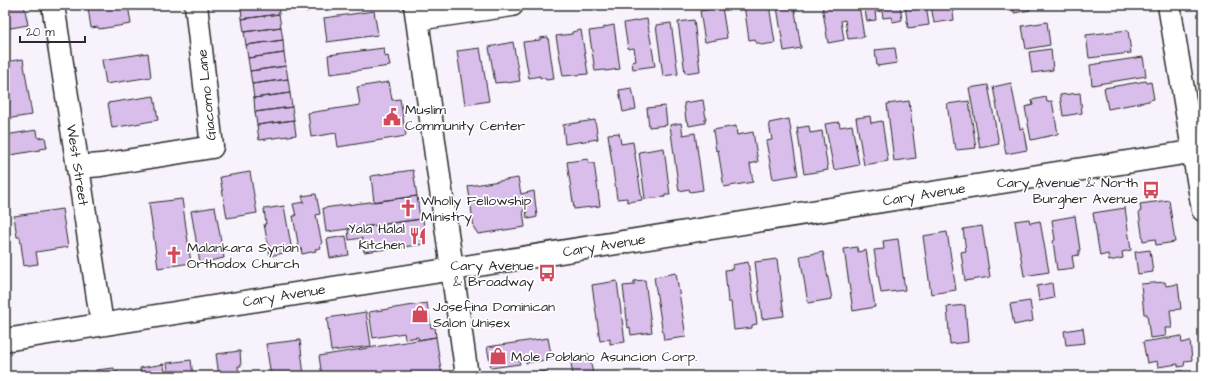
<svg xmlns="http://www.w3.org/2000/svg" width="1208" height="381" font-family="'Architects Daughter',sans-serif">
<rect width="100%" height="100%" fill="#f7f2fb"/>
<filter id="ink" filterUnits="userSpaceOnUse"><feTurbulence type="fractalNoise" baseFrequency=".025" numOctaves="2"/><feDisplacementMap in="SourceGraphic" scale="8" xChannelSelector="R" yChannelSelector="G"/><feConvolveMatrix kernelMatrix="1 2 1 2 8 2 1 2 1" color-interpolation-filters="sRGB"/></filter>
<g filter="url(#ink)">
<path fill="#d9beec" stroke="#2b2b2b" d="M24 5 28 25 5 29V8Z
M95 5H128L131 24 99 29 98 27 91 28 88 8 95 7Z
M241 5H278L279 14 242 19Z
M300 5H313L307 12Z
M322 5H354L322 9Z
M744 5H769L775 43 761 45 760 43H756L755 39 749 40Z
M790 5H794L801 48 784 51 777 7Z
M822 5H859L864 37 848 39 845 20 841 21 844 40 828 43Z
M864 5H900L902 20 893 22 892 17 883 18 882 11 875 12 876 20 867 21Z
M905 5H926L929 25 908 28Z
M931 5H952L954 20 934 23Z
M1007 5H1029L1030 10 1014 13V10L1008 11Z
M722 7 727 38 705 42 700 11Z
M374 11 378 35 327 42 324 18Z
M279 14 281 27 244 32 242 19Z
M647 19 655 66 633 69 632 62 636 61 634 48 628 49 624 23Z
M694 20 700 71 685 73 678 22Z
M1047 22 1050 45 1026 49 1022 26Z
M671 23 678 74 663 76 656 25Z
M614 25 620 69 605 71V70L595 71 589 31 604 29V27Z
M281 27 283 40 246 45 244 32Z
M581 30 588 74 563 76 556 36 572 34V32Z
M1128 30 1131 53 1089 58 1086 35Z
M548 37 554 79 546 80 545 78H540V76L529 78 523 42 540 40V38Z
M283 40 284 53 248 58 246 45Z
M513 42 520 81 507 83 506 82 495 83 489 47Z
M384 48 385 57 388 56 390 66 330 74 328 55Z
M480 48 489 101 465 105 457 51Z
M895 48 897 63 877 66 875 50Z
M1051 49 1053 70 1032 73 1029 52Z
M148 53 151 77 106 84 102 60Z
M284 53 286 66 250 71 248 58Z
M1143 57 1146 76 1092 85 1090 65Z
M23 59 32 115 5 119V62Z
M286 66 288 79 252 84 250 71Z
M288 79 290 93 254 98 252 84Z
M1146 81 1147 83 1151 82 1154 99 1149 100V101L1108 109 1104 88Z
M389 82 392 100 400 99 406 136 338 147 336 133 311 137 308 113 360 105 357 87Z
M1011 83 1020 129 1023 128 1027 150 1006 154 993 87Z
M988 85 999 144 980 148 969 88Z
M632 88 636 109 623 112 619 90Z
M290 93 292 107 255 112 254 98Z
M1080 93 1082 113 1063 116 1060 95Z
M154 96 158 120 112 128 108 103Z
M1046 97 1047 102 1052 101 1058 134 1031 140 1025 107 1033 105 1032 100Z
M703 100 706 119H705V123L689 126 688 121H686L684 103Z
M909 101 916 158 894 161 887 104Z
M969 101 976 148 956 150 955 143H953L947 104Z
M665 106 667 125 649 127 647 108Z
M292 107 294 120 257 125 255 112Z
M870 116 871 123 882 121 888 161 864 165 856 118Z
M789 119 798 175 773 179 766 141 772 140 769 123Z
M294 120 296 135 259 140 257 125Z
M595 120 598 139 565 144 563 125Z
M839 122 840 127 852 125 859 165 834 170 825 124Z
M681 123 683 135 695 133 703 190 690 192 689 189 679 191 670 125Z
M736 126 737 135 753 132 758 162 750 164 753 182 724 187 718 150 716 151 713 130Z
M809 126 810 133 822 131 828 170 804 174 797 128Z
M37 130 38 138 45 137 47 148 40 149V150L5 156V135Z
M619 133 621 144 633 142 642 200 627 202V198L617 199 608 134Z
M664 148 670 195H665V197L645 199 639 152Z
M588 159 589 163H594L600 206 574 209 567 162Z
M413 170 417 196 374 202 371 176Z
M250 172 257 213 227 218 220 177Z
M518 178 521 194 534 191 537 217 529 219V217L527 218 526 209 523 210 525 227 478 234 474 228 468 186Z
M316 194 320 214 316 215 322 244 320 245 321 248 315 249 316 251 302 254 301 248H299L293 216H296L293 204 304 202 302 196Z
M417 196 420 219 326 232 323 208Z
M182 199 191 263 158 268 149 203Z
M1169 200 1175 242 1156 245 1155 239 1143 241 1139 212 1141 211 1140 204Z
M284 206 292 251 270 256 264 224H266L264 209Z
M215 207 224 258 200 263 191 211Z
M1125 208 1131 250 1122 252 1123 258 1109 261 1108 254 1100 256 1093 213Z
M62 209 68 247 36 252 38 264 24 266 20 237H17L14 216Z
M1075 216 1080 250H1079V255L1072 256 1074 268 1057 270 1053 241 1055 240 1052 220Z
M423 219 426 244 364 252 362 238 349 240 348 229Z
M1029 219 1030 223 1040 221 1049 272 1024 276 1015 221Z
M982 226 990 277 965 281 961 252 966 251 963 229Z
M947 232 956 290 931 294 923 236Z
M346 236 349 255 330 258 327 239Z
M898 239 905 290 881 293 874 250 884 249 883 241Z
M857 247 858 252 866 250 875 307 853 311 844 249Z
M1150 250 1153 272 1138 274 1135 252Z
M823 252 832 299 808 303 800 256Z
M777 259 784 316 762 319 755 262Z
M748 262 757 324 752 325V328L734 330 731 302H728L725 270 733 269 732 265Z
M676 273 686 337 664 340 654 277Z
M645 280 652 332 631 335 630 327 628 328 623 286 634 285V281Z
M617 281 625 342 610 344V339L600 341 592 285Z
M1165 282 1166 286 1178 284 1181 309 1170 310 1172 328H1165L1166 336 1150 338 1147 314H1144L1141 284Z
M1052 283 1054 298 1039 301 1037 286Z
M1030 301 1033 321 1014 325 1010 304Z
M427 303 431 328 435 327 436 337 419 340 418 337 405 339 404 333 373 338 369 312Z
M965 305 968 342 950 344 947 307Z
M366 312 371 346 331 351 327 318Z
M1083 328 1085 343 1066 345 1064 331Z
M1181 336 1182 343 1190 341 1192 360 1185 361 1184 366 1178 367V364L1158 367 1157 361 1147 363 1143 342Z
M436 337 442 376H322L319 356Z
M548 338 552 359 526 363 525 357 518 358 520 364 491 368 487 347Z
M300 340 304 376H271L266 344Z
M240 351 241 366H238L239 376H219L216 354Z
M589 354 593 374 573 376 570 357Z
M191 360 193 376H169L167 363Z
M164 364 165 376H141L140 368Z
M114 368 115 372 117 371 118 376H96V370Z
M86 371 87 376H67L66 373Z
M547 371 548 376H507Z
M1182 371 1183 376H1158V375Z"/>
<g fill="none" stroke-linecap="round" stroke-linejoin="round">
<g stroke="#2b2b2b" stroke-width="25">
<path id="minor" d="M53 5 102 324
M415 5 467 376
M1169 5 1203 210
M417 19 512 5
M78 167 101 165 212 147 196 5
M5 340 1203 150"/>
</g>
<use href="#minor" stroke="#fff" stroke-width="22"/>
</g>
</g>
<defs>
<g id="civic-bare" transform="scale(1.38)"><path d="M-.6-6.5H3V-4.5H.6V-3L4-1V1h2V6H-6V1h2V-1L-.6-3ZM-1.2 2.5V6h2.4V2.5Z" fill="#d1495b" stroke="#fff" stroke-width="2.5" paint-order="stroke"/></g>
<g id="bus-bare" transform="scale(1.38)"><path d="M-5-6H5V4H4V6H2V4H-2V6H-4V4H-5ZM-3.5-4V0h7V-4ZM-3.5 1.2v1.5H-2V1.2ZM2 1.2v1.5H3.5V1.2Z" fill="#d1495b" stroke="#fff" stroke-width="2.5" paint-order="stroke"/></g>
<g id="church-bare" transform="scale(1.38)"><path d="M-1.2-6h2.4v3.5h3.3v2.4h-3.3V6h-2.4V-.1h-3.3v-2.4h3.3Z" fill="#d1495b" stroke="#fff" stroke-width="2.5" paint-order="stroke"/></g>
<g id="restaurant-bare" transform="scale(1.38)"><path d="M-5-6h1v4h1v-4h1v4h1v-4h1v5L-1.5 .5V6h-2V.5L-5-1ZM5-6V6H3V1.5H1.5Q1.5-4 5-6Z" fill="#d1495b" stroke="#fff" stroke-width="2.5" paint-order="stroke"/></g>
<g id="shop-bare" transform="scale(1.38)"><path d="M-5-2.5h2.3a2.7 3.5 0 0 1 5.4 0H5L5.5 6h-11ZM-1.5-2.5h3a1.5 2.3 0 0 0-3 0Z" fill="#d1495b" stroke="#fff" stroke-width="2.5" paint-order="stroke"/></g>
</defs>
<g fill-rule="evenodd">
<use href="#civic-bare" x="392" y="117"/>
<use href="#bus-bare" x="1151" y="190"/>
<use href="#church-bare" x="408" y="208"/>
<use href="#restaurant-bare" x="418" y="236"/>
<use href="#church-bare" x="174" y="255"/>
<use href="#bus-bare" x="547" y="273"/>
<use href="#shop-bare" x="420" y="314"/>
<use href="#shop-bare" x="498" y="356"/>
</g>
<g text-anchor="middle" stroke-width="3.5" stroke-linejoin="round" paint-order="stroke">
<g font-size="14" fill="#2b2b2b" stroke="#fff">
<text transform="translate(206 95) rotate(-96)" y="5">Giacomo Lane</text>
<text transform="translate(78 165) rotate(81)" y="5">West Street</text>
<text transform="translate(924 194) rotate(-9)" y="5">Cary Avenue</text>
<text transform="translate(604 245) rotate(-9)" y="5">Cary Avenue</text>
<text transform="translate(284 295) rotate(-9)" y="5">Cary Avenue</text>
</g>
<g font-size="14" fill="#2b2b2b" stroke="#fff" text-anchor="start">
<text x="405" y="114">Muslim<tspan x="405" dy="16">Community Center</tspan></text>
<text x="1138" y="187" text-anchor="end">Cary Avenue &amp; North<tspan x="1138" dy="16">Burgher Avenue</tspan></text>
<text x="421" y="205">Wholly Fellowship<tspan x="421" dy="16">Ministry</tspan></text>
<text x="405" y="233" text-anchor="end">Yala Halal<tspan x="405" dy="16">Kitchen</tspan></text>
<text x="187" y="252">Malankara Syrian<tspan x="187" dy="16">Orthodox Church</tspan></text>
<text x="534" y="270" text-anchor="end">Cary Avenue<tspan x="534" dy="16">&amp; Broadway</tspan></text>
<text x="433" y="311">Josefina Dominican<tspan x="433" dy="16">Salon Unisex</tspan></text>
<text x="511" y="361">Mole Poblano Asuncion Corp.</text>
</g>
</g>
<rect width="1208" height="381" fill="none" stroke="#fff" stroke-width="20"/>
<rect x="10" y="10" width="1188" height="361" fill="none" stroke="#2b2b2b" stroke-width="1.5" filter="url(#ink)"/>
<path d="M20 36v6h65v-6" fill="none" stroke="#2b2b2b" stroke-width="2"/>
<text x="26" y="36" font-size="12" fill="#2b2b2b" stroke="#ffffff" stroke-width="3" paint-order="stroke">20 m</text>
</svg>
